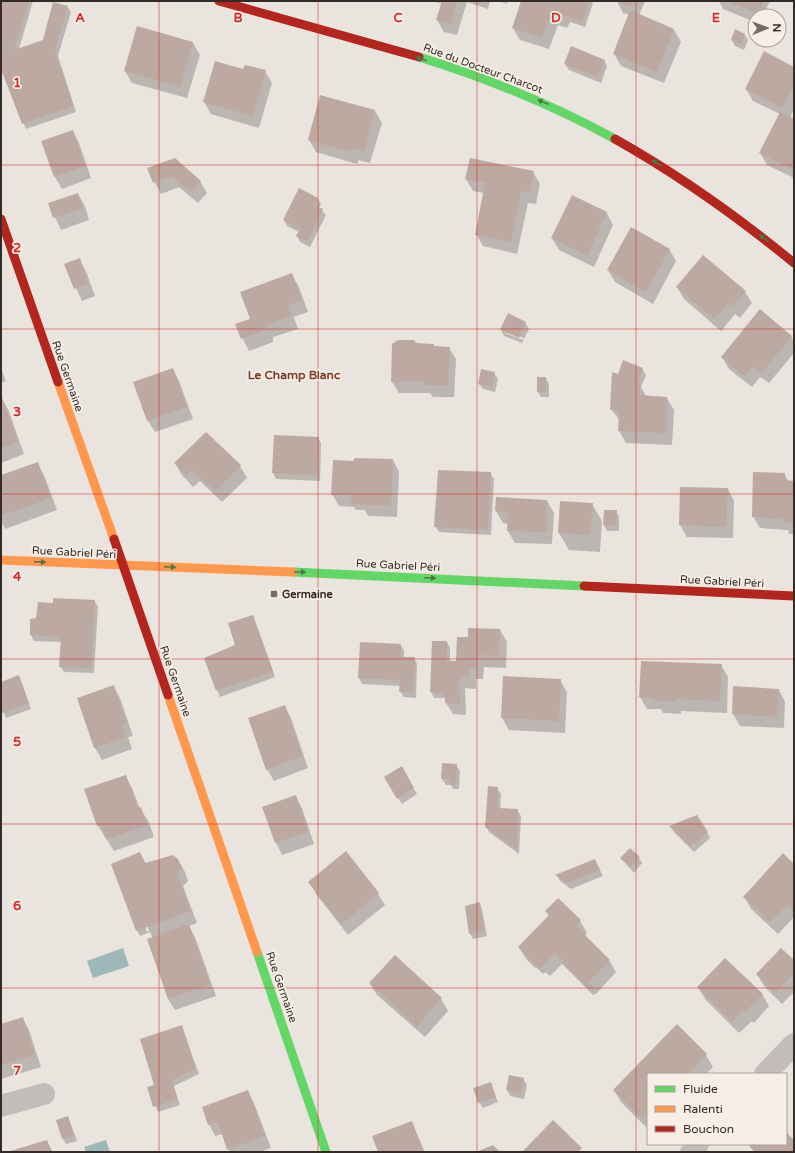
<svg xmlns="http://www.w3.org/2000/svg" width="795" height="1153" font-family="'Varela Round',sans-serif">
<rect width="100%" height="100%" fill="#eae4de"/>
<path fill="#9db8b8" d="M123 948 129 966 93 978 87 961Z
M106 1140 110 1152H86L84 1147Z"/>
<path fill="#0003" fill-rule="evenodd" d="M1 1H33L19 49 44 41 68 7 71 12 58 56 76 112 26 129 1 69Z
M433 1H490L488 9 467 2 457 35 444 32 437 20 442 4Z
M499 1H507V4Z
M522 1H591L593 3 585 27 570 22 567 28 558 25 549 49 520 40 513 28Z
M617 1H645L639 15 674 30 681 42 664 83 621 66 614 54 630 15 623 13Z
M719 1H770L763 16H755V22L723 9Z
M138 27 193 43 200 55 187 98 132 83 125 71Z
M745 35 748 40 744 50 735 46 732 40Z
M604 60 607 66 601 83 569 70 565 64Z
M794 68V109L790 118 794 120V178L767 165 760 153 780 114 753 101 746 89Z
M265 71 272 83 259 128 211 114 204 102Z
M375 111 382 123 370 163 359 160 357 164 316 152 309 140Z
M73 131 79 143 91 178 62 189 55 177 42 142Z
M471 159 533 172 540 184 536 204 528 203 517 254 483 246 476 234 484 193 473 191 466 179Z
M148 169 200 181 207 193 198 203 179 187 161 194Z
M78 194 85 206 89 220 61 230 49 204Z
M318 199 321 204 319 208 326 215 310 247 300 242 297 236 299 232 287 226 284 220Z
M607 213 613 225 594 267 559 250 552 238Z
M669 249 676 261 653 304 615 282 608 270Z
M79 259 86 271 95 296 82 301 65 264Z
M292 275 299 287 308 312 294 317 298 329 273 337V342L249 351 236 325 251 319Z
M677 287 745 292 752 303 740 318 735 314 721 331 684 299Z
M525 323 529 329 522 343 504 336 501 330ZM505 331 524 338 523 340 505 333Z
M791 336 794 342V353L769 383 760 377 752 387 729 369 722 357Z
M416 344 449 348 456 359 454 397H433L430 393H399L392 382Z
M1 368 6 381 1 383Z
M173 369 179 381 193 419 155 432 148 421Z
M642 369 646 375 641 387 646 396 667 398 674 410 672 445 626 443 619 431 620 421 611 409 618 376Z
M494 373 498 379 495 392 483 389 479 384Z
M546 378 549 384V397H541L538 392Z
M1 397 8 409 24 454 1 463Z
M206 433 240 466 247 478 222 502 200 481 193 487 182 475 175 463Z
M275 436 318 438 321 443 320 481 276 479 273 473Z
M393 460 399 472 397 517 368 516 365 510H356L354 507 339 506 332 494 353 462Z
M37 463 44 475 57 510 5 529 1 521V476Z
M490 473 494 479 491 535 439 532 435 526Z
M784 474 789 482H794V534H789L788 530 760 528 753 516Z
M728 489 734 501 733 538 687 537 680 525Z
M496 498 547 501 554 513 552 544 515 543 508 531V524L503 523 496 511Z
M592 504 602 521 600 552 569 550 559 533Z
M605 511H616L619 517V531H607L604 525Z
M94 601 98 606 94 673 64 672 60 666 61 642 34 641 31 635 37 619 54 605Z
M253 616 275 677 220 697 206 658 237 646Z
M500 630 507 642 506 668 484 667 483 679H476V689L465 688 466 715 453 714 446 703V698H434L431 692 433 642H447L450 648V662H457L469 638Z
M401 645 404 651V658H414L417 664 416 698 404 697 400 691V686L362 684 359 678Z
M642 662 721 665 728 677 727 713 681 711V714L663 713 661 709H647L640 697Z
M18 676 31 709 6 718 1 706V683Z
M504 677 560 680 567 692 565 733 509 730 502 718Z
M113 686 120 698 133 736 128 737 132 749 102 760 95 748 78 699Z
M734 688 779 690 785 702 784 728 740 726 733 714Z
M285 706 291 718 308 768 274 781 267 769Z
M443 764 456 765 460 771 459 789H453L451 785H446L442 779Z
M401 768 417 794 402 804 386 778Z
M125 776 132 788 140 809 148 820 154 837 114 851 98 826Z
M497 788 501 794 500 810H517L521 816 519 854 489 832 486 826Z
M295 796 302 808 314 844 282 855 276 843 264 807Z
M671 827 707 832 710 838 694 852 674 832Z
M140 853 146 864 178 860 185 872 188 881 183 886 197 923 189 926 195 937 216 996 175 1010 168 999 153 938 150 932 140 936 137 930 113 864ZM142 918H144L149 931 147 932Z
M621 858H639L642 863 634 873Z
M794 865V917L778 934 751 909 745 897Z
M598 866 603 876 571 889 560 881 557 875Z
M309 882 378 894 385 905 348 935 316 894Z
M479 903 482 909 487 936 473 939 470 933Z
M546 911 580 921 587 933 584 936 609 960 616 972 596 994 593 995 562 964 550 976 545 972 543 974 536 967 535 968 526 959 519 947 549 916Z
M794 962V992L782 1004 764 986 757 974Z
M370 984 441 999 448 1011 425 1037 377 995Z
M698 987 762 994 769 1006 754 1023 752 1021 739 1033 705 999Z
M23 1019 29 1030 41 1067 1 1079V1025Z
M677 1025 706 1055 713 1067 706 1074H648V1129L621 1102 614 1090Z
M181 1026 199 1074 174 1086 180 1105 158 1112 149 1088 155 1085Z
M523 1079 527 1085 524 1099 510 1096 507 1090Z
M490 1083 498 1102 483 1108 479 1102Z
M248 1091 254 1103 271 1148 260 1152H230L223 1134 215 1136 209 1124Z
M68 1117 77 1141 66 1144 63 1139Z
M411 1122 425 1152H379Z
M47 1141 53 1152H9Z"/>
<path fill="#bcaaa2" d="M1 1H29L14 50 43 40 53 2 68 6 55 50 73 106 22 124 1 69Z
M442 1H457L451 24 436 20Z
M521 1H589L582 22 561 14V17L551 14 542 38 512 28Z
M616 1H634L631 7Z
M725 1H764L759 13Z
M630 10 674 29 657 72 613 54Z
M137 26 193 42 180 87 124 71Z
M735 29 745 34 741 44 731 40Z
M571 46 605 60 597 77 564 64Z
M764 51 794 67V84L782 108 745 89Z
M215 61 243 69 245 65 266 70 253 116 203 102Z
M320 95 375 110 364 151 352 148 350 152 308 140Z
M780 112 794 119V170L759 153Z
M73 130 85 166 54 177 41 141Z
M175 158 201 181 191 192 172 176 153 183 147 168Z
M470 158 534 171 530 192 521 191 511 242 475 235 485 183 465 179Z
M299 188 318 198 315 205 323 209 307 242 296 236 300 229 283 220Z
M78 193 83 208 53 218 48 203Z
M572 195 607 212 587 256 551 238Z
M631 227 670 249 646 292 607 270Z
M703 255 746 291 733 306 728 303 714 319 676 287Z
M80 258 88 284 74 289 64 264Z
M292 273 302 300 288 305 292 316 267 325 266 330 241 339 235 324 250 319 240 292Z
M760 309 792 336 762 372 753 366 744 376 721 357Z
M508 313 526 322 519 338 500 330Z
M398 340H414L416 343 434 344V346L450 347 448 386 425 385 423 381 391 382 392 344Z
M623 360 643 368 638 382 640 383V395L667 397 666 433 618 431 619 410H610L612 372 618 374Z
M173 368 187 407 147 421 133 382Z
M481 369 495 372 492 387 478 384Z
M537 377H546V392H537Z
M1 395 18 442 1 448Z
M206 432 241 465 215 491 192 470 186 475 174 463Z
M274 435 319 437 317 475 272 473Z
M355 458 393 459 391 506 351 504 352 495H331L333 460 353 461Z
M38 462 51 498 1 516V475Z
M438 470 491 472 488 530 434 527Z
M753 472 785 473V480L794 481V522H782V519L752 517Z
M680 487 728 488 726 527 679 525Z
M496 497 547 500 546 532 507 531 508 513 495 511Z
M560 501 593 503 590 535 558 533Z
M604 510H617L616 526 603 525Z
M53 598 95 600 91 668 59 667 61 637 30 635V619L36 618 38 602 53 603Z
M253 615 273 671 216 691 204 658 235 645 228 623Z
M468 628 500 629 499 656 478 655 477 668 470 667 469 677H459L460 704 445 703V693L430 692 432 641H447V661H456L457 637H468Z
M360 642 401 644V657H415L413 692H399L400 680 358 678Z
M641 661 722 664 720 701 675 699 674 702 655 701 654 698 639 697Z
M19 675 29 703 2 713 1 682Z
M503 676 561 679 559 721 501 718Z
M114 685 127 724 122 725 126 737 94 748 77 698Z
M733 686 779 689 777 717 732 714Z
M285 705 302 756 266 770 248 718Z
M442 763 457 764 456 784 449 783V779H441Z
M402 766 414 788 397 799 384 777Z
M126 775 138 808 141 807 147 825 106 839 102 826H97L84 789Z
M488 786 498 787 497 808 518 809 517 849 485 827Z
M296 795 308 832 275 843 262 807Z
M697 815 708 832 690 846 669 826Z
M630 848 640 857 630 867 620 858Z
M346 851 379 893 341 924 308 882Z
M140 852 145 863 173 855 178 859 182 868 177 874 191 911 136 931 111 864Z
M783 853 794 864V911L787 905 770 922 743 897Z
M595 859 600 870 567 883 555 875Z
M558 898 581 920 576 926 610 960 589 982 593 986 589 989 562 962 563 961 555 953 539 969 518 947 549 915 545 911Z
M480 902 484 930 469 934 465 906Z
M189 924 210 984 168 999 147 939Z
M781 948 794 960V973L775 993 756 974Z
M395 955 442 998 417 1026 369 983Z
M725 958 763 994 746 1011 744 1009 732 1022 697 987Z
M23 1017 35 1055 1 1065V1024Z
M677 1024 707 1054 688 1074H648V1113L642 1119 613 1090Z
M182 1025 196 1068 172 1080 177 1099 153 1107 147 1087 154 1085 140 1039Z
M509 1075 524 1078 521 1094 506 1090Z
M491 1082 496 1097 478 1103 473 1088Z
M248 1090 265 1136 227 1150 218 1122 208 1125 202 1107Z
M68 1116 74 1135 62 1139 56 1120Z
M553 1120 582 1148 578 1152H522Z
M412 1121 424 1152H378L372 1136Z
M786 1132 794 1140V1152H755L749 1146 751 1144H786Z
M47 1140 51 1152H7Z
M493 1145 500 1152H476Z"/>
<g fill="none" stroke-linecap="round" stroke-linejoin="round">
<path stroke="#c2bdb8" stroke-width="22" d="M765 1074 794 1044
M1 1106 44 1094
M691 1152 698 1144"/>
<path stroke="#63d668" stroke-width="9" d="M419 57C487 78 553 105 615 139
M293 572 584 586
M257 952 326 1152"/>
<path stroke="#ff974d" stroke-width="9" d="M58 382 114 539
M1 560 293 572
M168 695 257 952"/>
<path stroke="#b3261e" stroke-width="9" d="M219 1 419 57
M615 139C679 175 738 217 794 263
M1 219 58 382
M114 539 168 695
M584 586 794 596"/>
</g>
<defs><path id="oneway-solid" d="M-6-.8H1V-3.2L6.5 0L1 3.2V.8H-6Z"/></defs>
<g fill="#497844">
<use href="#oneway-solid" transform="translate(421 59) rotate(-163)"/>
<use href="#oneway-solid" transform="translate(543 102) rotate(-158)"/>
<use href="#oneway-solid" transform="translate(657 163) rotate(-149)"/>
<use href="#oneway-solid" transform="translate(764 238) rotate(-143)"/>
<use href="#oneway-solid" transform="translate(40 562) rotate(3)"/>
<use href="#oneway-solid" transform="translate(170 567) rotate(2)"/>
<use href="#oneway-solid" transform="translate(300 572) rotate(3)"/>
<use href="#oneway-solid" transform="translate(430 578) rotate(3)"/>
</g>
<path fill="none" stroke="#d62828" stroke-width="1" stroke-opacity="0.55" d="M159 1V1152M318 1V1152M477 1V1152M636 1V1152M1 165H794M1 329H794M1 494H794M1 659H794M1 824H794M1 988H794"/>
<rect fill="#736c67" stroke="#f7efe6" stroke-width="1.5" x="270" y="590" width="8" height="8" rx="2"/>
<g text-anchor="middle" stroke-width="3.5" stroke-linejoin="round" paint-order="stroke">
<g font-size="11" fill="#332b27" stroke="#f7efe6">
<text transform="translate(483 68) rotate(20)" y="4">Rue du Docteur Charcot</text>
<text transform="translate(68 376) rotate(71)" y="4">Rue Germaine</text>
<text transform="translate(74 552) rotate(3)" y="4">Rue Gabriel Péri</text>
<text transform="translate(398 565) rotate(3)" y="4">Rue Gabriel Péri</text>
<text transform="translate(722 581) rotate(3)" y="4">Rue Gabriel Péri</text>
<text transform="translate(176 681) rotate(71)" y="4">Rue Germaine</text>
<text transform="translate(282 987) rotate(71)" y="4">Rue Germaine</text>
</g>
<g font-size="11" font-weight="bold" fill="#332b27" stroke="#f7efe6" text-anchor="start">
<text x="282" y="598">Germaine</text>
</g>
<g font-size="12" font-weight="bold" fill="#793e28" stroke="#f7efe6">
<text x="294" y="379">Le Champ Blanc</text>
</g>
</g>
<g font-size="13" text-anchor="middle" font-weight="bold" fill="#d62828" stroke="#f7efe6" stroke-width="3.5" stroke-linejoin="round" paint-order="stroke">
<text x="80" y="22">A</text>
<text x="238" y="22">B</text>
<text x="398" y="22">C</text>
<text x="556" y="22">D</text>
<text x="716" y="22">E</text>
<text x="17" y="87">1</text>
<text x="17" y="252">2</text>
<text x="17" y="416">3</text>
<text x="17" y="581">4</text>
<text x="17" y="746">5</text>
<text x="17" y="910">6</text>
<text x="17" y="1075">7</text>
</g>
<rect width="795" height="1153" fill="none" stroke="#332b27" stroke-width="4"/>
<rect x="647" y="1073" width="140" height="72" fill="#f7efe6" stroke="#a9a19a"/>
<rect x="655" y="1086" width="20" height="6" fill="#63d668" stroke="#a9a19a"/>
<text x="683" y="1093" font-size="12" fill="#332b27">Fluide</text>
<rect x="655" y="1106" width="20" height="6" fill="#ff974d" stroke="#a9a19a"/>
<text x="683" y="1113" font-size="12" fill="#332b27">Ralenti</text>
<rect x="655" y="1126" width="20" height="6" fill="#b3261e" stroke="#a9a19a"/>
<text x="683" y="1133" font-size="12" fill="#332b27">Bouchon</text>
<g transform="translate(767 28) rotate(89)"><circle r="19" fill="#f7efe6" stroke="#a9a19a"/>
<path d="M0-3L7 15L0 10L-7 15Z" fill="#736c67"/>
<text y="-6" font-size="11" font-weight="bold" text-anchor="middle" fill="#332b27">N</text>
</g>
</svg>
